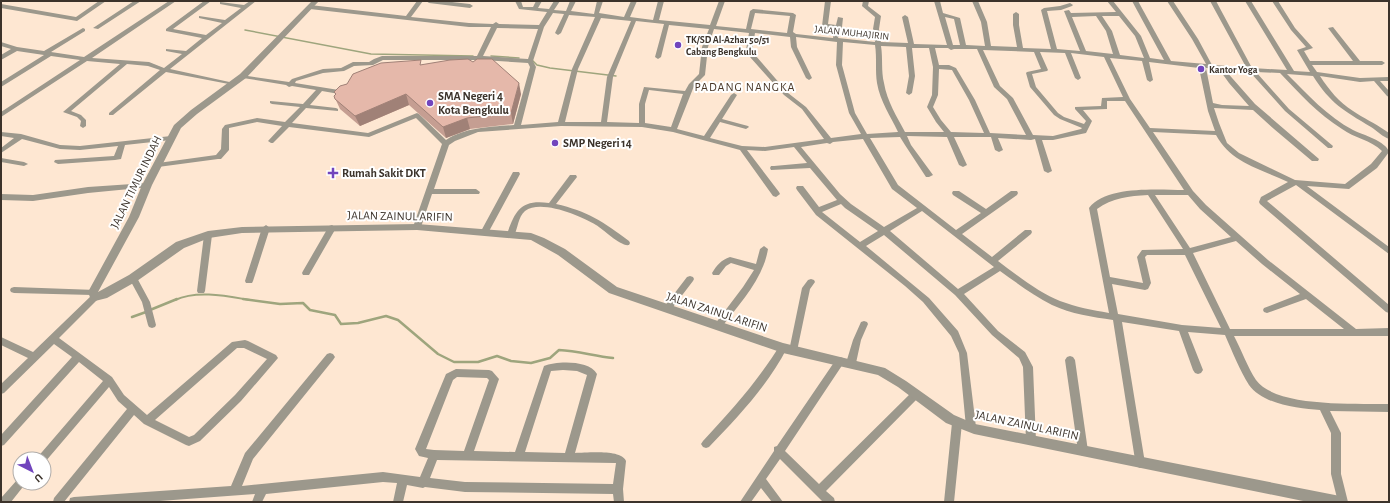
<svg xmlns="http://www.w3.org/2000/svg" width="1390" height="503" font-family="'Alegreya Sans',sans-serif">
<rect width="100%" height="100%" fill="#fee7d2"/>
<g fill="none" stroke-linecap="round" stroke-linejoin="round">
<path stroke="#9ea57d" stroke-width="1.5" d="M245 30 371 54 473 56
M491 56 519 58
M531 59 537 65 550 68 616 76"/>
<path stroke="#9ea57d" stroke-width="2" d="M175 300C197 290 226 296 250 300"/>
<path stroke="#9ea57d" stroke-width="2.5" d="M243 299 280 304 303 303 310 310 335 315 341 324 358 323 386 316 398 320 438 354 454 362H478L497 356 511 361 531 363 550 358 559 350C578 351 594 356 613 358
M150 310 177 299
M132 317 146 312"/>
<path fill="#9c988c" fill-rule="evenodd" d="M99 1H106L77 21 1 8V4L76 17Z
M134 1H141L98 29 93 28Z
M169 1H176L92 58 149 62 164 68 182 54 166 51V49L186 51 202 38 166 31V29L204 1H211L173 29 206 35 222 23 199 18V16L225 20 241 8 220 4V2L244 5 250 1H256L170 69 234 83V85L166 72 113 115H109V113L160 70 148 66 127 64 71 111 81 115 86 120V126L83 128 80 126 81 121 77 117 63 112 120 64 87 61 1 117V112L80 60 51 56 1 87V82L44 55 17 51 1 60V55L11 49 1 46V42L17 47 44 51 83 28 85 29V31L51 52 84 57Z
M417 1H423L411 17 469 23 493 24 496 22 499 24 539 25 547 12 519 9 515 1H521L523 7H533L536 1H542L538 8 549 9 554 1H560L554 10 566 11 570 1H576L571 11 594 14 597 1H603L599 13 624 17 631 1H637L630 17 653 20 658 1H664L659 20 710 25 719 1H725L716 26 746 29 750 11 753 9 793 13 796 15 793 32 796 34 833 38 835 28H825L822 26 825 1H831L828 24 836 25 838 17 843 18 842 27 838 38 875 42 873 29 875 17 862 6 863 1H869L868 6 881 16 879 29 881 42 908 43 902 17 905 15 908 17 914 44 947 45 934 1H940L943 13 960 18 966 45 985 46 981 22 972 1H978L987 22 991 46 1017 47 1013 25V14L1016 12 1019 14V25L1023 48 1051 49 1041 10 1044 8 1060 6 1070 3 1073 5 1072 6 1061 10 1047 11 1057 49 1080 51 1064 11 1069 10 1071 13 1116 12 1107 1H1113L1141 36 1150 58 1164 60 1132 1H1138L1171 61 1206 64 1192 39 1167 1H1173L1198 39 1212 65 1246 67 1210 1H1216L1252 68 1287 70 1245 1H1251L1294 71 1310 72 1297 50 1306 47 1291 30 1272 1H1278L1295 28 1313 48 1304 51 1310 61H1353L1328 28 1333 27 1360 61H1382L1385 63 1382 65H1312L1317 72 1360 78 1389 77V81H1380L1389 91V97L1387 96 1374 81 1360 82 1320 76C1329 90 1339 102 1353 111 1363 118 1375 123 1386 131L1389 133V139C1383 137 1377 131 1371 127 1343 110 1331 104 1313 76L1287 74C1307 94 1328 117 1353 130 1363 135 1386 141 1389 152L1377 168 1349 189 1307 186 1389 247V254L1296 185 1267 201 1389 305V313L1386 312 1260 204 1259 202 1261 197 1288 182C1261 169 1231 163 1216 135L1153 132 1193 191 1206 205 1268 260 1356 329 1389 328V336H1234C1241 349 1248 368 1256 380 1276 408 1357 403 1389 404V412L1330 411 1341 433V474L1348 502H1338L1331 474V433L1320 410C1299 409 1262 404 1249 385 1240 371 1232 351 1225 335L1188 332 1203 370 1201 373 1198 374 1195 373 1193 370 1179 331 1122 322 1145 463 1144 466 1140 468 1136 466 1113 320C1093 317 1071 314 1052 305 1034 296 1017 283 1000 271L964 294 998 331 1025 352 1033 367 1036 441 1034 444 1031 445 1028 444 1026 441 1023 367 1019 358 992 335 955 295 884 235 866 246 929 298 958 331 967 353 976 427 974 430 971 431 968 430 966 427 959 353 951 336 923 302 905 286 816 215 797 190 796 188 797 186H803L819 207 837 200 810 168 771 170 770 168 771 166H774L807 163 794 147 765 151 747 150 779 192 780 194 776 197 773 196 740 150 673 132 642 127 561 126 478 132 455 141 449 145 434 189H476L480 192 479 194H432L421 227 417 230 413 227 442 144 416 118 369 137 289 127 273 143H271L268 141 282 126 257 122 229 128V150L221 159H218L158 167 154 165 158 163 216 155 221 149 222 129 225 125 257 118 285 122 300 107 272 104 270 103V101L303 104 316 90 292 86 289 87 286 85 243 78 241 77V75L289 82 292 79 323 69 341 68 353 62H369L374 59 382 56H477L491 27H469L310 9 307 7 310 5 406 16ZM553 13 564 14 555 33 558 35 561 33 569 15 595 17 572 69 558 122 521 125 536 67 533 61 544 27ZM755 13 790 16 787 33 751 29ZM1096 16 1106 31 1113 54 1086 51 1072 17ZM1102 16H1119L1135 36 1144 58 1120 55 1112 31ZM945 17 954 19 960 45H953ZM601 18 631 21 607 77 601 122H565L578 69ZM636 21 664 24 655 57 658 59 661 57 669 25 709 29 702 47 699 74 689 84 685 91 644 87 639 104V123L607 122 613 77ZM497 28 538 29 528 59 483 56ZM714 29 749 33 746 50 750 57 784 95 802 109 824 139 765 147 742 146 710 138 720 122 746 129 749 127 748 126 722 119 737 95 734 93 731 95 704 136 677 129 694 86 705 75 708 47ZM755 33 790 37 791 47 806 78 809 80 812 78 797 47 796 37 837 42 836 65 849 113 861 134 831 138 806 107 788 93 755 55 752 50ZM843 42 875 45C877 58 875 71 877 83 880 101 891 117 898 132L867 134 855 113 842 65ZM881 46 906 47 909 76 906 93 909 95 912 93 915 76 912 48H929L933 67 932 95 927 107 936 122 944 132H905C897 117 887 101 884 83 881 71 883 58 881 46ZM935 48H948L951 50 954 49H977L994 87 1007 99 1026 135 990 133 975 100 956 68 949 65H939ZM983 50 1034 52 1041 69 1027 72 1026 73 1030 87 1054 115 1060 119 1082 128 1081 129 1053 136 1033 135 1013 98 1000 86ZM1040 52 1065 53 1075 78 1078 80 1081 78 1071 53 1104 57 1123 97 1102 98 1101 106 1075 107V109L1086 121 1084 124 1064 117 1058 113 1036 87 1032 74 1047 71 1048 70ZM1110 58 1142 61 1147 80 1150 82 1153 80 1149 62 1199 68 1208 111 1215 131 1150 128 1130 99ZM383 60H475L476 62 478 63 482 60 528 63 530 67 514 125C491 127 466 127 446 140L419 114 417 113 368 133 292 123 306 108 338 111V109L336 108 310 105 322 91 345 95 348 93 345 91 295 83 296 81 323 73 344 71 354 66 373 65ZM1206 68 1219 69 1229 83 1249 106 1222 105 1213 103ZM939 69 952 70 969 100 984 133 951 132 941 120 933 107 938 95ZM1225 70 1249 71 1285 111 1328 148H1332L1333 146 1289 109 1256 72 1280 73C1299 93 1318 114 1342 129 1354 138 1371 140 1382 151L1371 164 1345 184 1295 180 1239 153 1227 143 1219 123 1214 108 1253 110 1274 129 1312 161H1318L1319 159 1255 104ZM649 90 683 94 671 127 645 123V104ZM1107 101H1125L1184 190C1159 190 1107 185 1089 208L1109 313C1092 310 1076 307 1060 301 1041 294 1015 274 998 261L1031 234 1032 232 1031 230H1025L992 257 962 234 1017 195 1018 193 1017 191H1011L986 209 959 191H953L952 193 953 195 981 213 956 230 898 185 870 138 900 137 905 145 926 177H929L933 175 911 145 907 136 947 137 959 165 963 167 967 165 954 137H991L995 150 999 152 1003 150 998 138 1031 140 1035 139 1044 171 1048 173 1052 171 1042 140H1053L1086 133 1092 121 1083 110 1107 109ZM863 139 892 189 917 208 884 227 851 204 840 194 801 147 827 143 830 144 833 142ZM1148 195 1183 249 1142 250 1137 257 1143 283 1110 277 1097 209C1112 198 1129 196 1148 195ZM1155 195H1188L1200 209 1231 237 1190 248ZM841 204 845 208 878 231 860 242 822 212ZM922 211 994 267 958 289 890 231ZM1236 241 1262 264 1300 294 1264 308 1263 310 1264 312 1267 313 1306 299 1344 329H1230L1193 253ZM1147 255H1185L1221 328 1182 325 1118 314 1112 284 1145 290 1148 289 1151 283 1145 257Z
M426 1H443L470 4 473 6 470 8 429 3Z
M1 132 21 134 60 145 80 146 171 136 174 138 171 140 125 145 121 159 115 160 58 164 54 162 55 160 114 156 118 146 80 150 60 149 22 139 1 153V148L14 138 1 136Z
M1 158 24 162 28 164 24 166 1 162Z
M513 172H519L520 174 487 235H481L480 233Z
M570 175H576L577 177 556 204C587 211 604 222 629 241L630 243 629 245C621 247 603 229 596 225 581 216 541 199 525 211 518 217 518 228 514 236H508L507 234C515 211 521 199 549 203Z
M147 183 151 185 150 187 88 193 33 201 1 200V194L33 195 88 187Z
M266 225 270 228 253 281 252 283H246L245 281 262 228Z
M332 225 336 228 309 275H303L302 273 303 271 329 226Z
M208 232 212 235 205 291 204 293H198L197 291 204 235Z
M764 246 768 249C763 280 739 304 721 328L718 329 715 328 714 326 715 324 743 287 754 270 731 263 726 266 719 275H713L712 273C717 265 721 260 730 257L756 264 760 249Z
M133 275 136 276 150 302 156 325 155 327 152 328 149 327 148 325 142 302 129 278 130 276Z
M690 276 693 277 694 279 693 281 670 311H664L663 309 664 307 687 277Z
M811 279 814 280 815 282 810 289 797 351 796 354 793 355 790 354 789 351 802 288 808 280Z
M14 287 96 290 97 292 96 294 99 297 98 299 59 338 112 377 124 395 147 415 232 342 245 340 248 341 276 355 278 358 241 401 200 441 189 446 186 445 144 424 134 415 64 502H53L54 498 127 409 118 401 109 387 45 462 44 459H36L103 381 79 362 4 445 1 446V435L72 357 54 344 4 393 1 394V384L28 358 1 345V337L33 352 92 295 14 293 11 292 10 290 11 288ZM237 348H244L267 359 235 395 194 435 189 437 155 420Z
M864 321 867 322 868 324 861 340 856 363 854 366 851 367 848 366 846 363 853 340 861 322Z
M783 344 786 345 787 348C768 385 738 417 709 447L706 448 703 447 701 444 703 441C731 411 758 381 780 345Z
M330 353 333 354 335 357 333 360 253 459 242 486 383 472 420 477 428 458 419 456 415 449 446 374 456 369 489 370 492 371 499 379 474 451 515 452 544 366C557 361 589 360 597 374L575 453C587 453 621 449 626 461L623 489 624 502H614L613 494 465 492 425 487 423 488 407 485 403 502H393L397 483 383 482 266 494 262 502H252L255 494 146 502H69L70 498 74 497 231 486 245 453 327 354ZM563 370 577 371 587 375 565 453 525 452 551 371ZM457 377 487 378 489 380 464 451 434 450 426 449 453 380ZM437 460 615 463H616L613 484 465 482 430 478Z
M1070 356 1073 357 1075 360 1088 451 1087 454 1083 456 1079 454 1078 451 1065 360 1067 357Z
M840 357 843 358 845 361 785 451 819 484 913 391 916 390 919 391 921 394 919 397 826 491 834 498 835 502H823L780 459 766 479 783 502H772L761 488 751 502H740L774 451V447L777 446 837 358Z
M957 419 960 420 962 423 954 502H944L952 423 954 420Z
M20 479V483H26L11 502H1V498L17 480Z"/>
<path fill="#9c988c" fill-rule="evenodd" d="M312 1H319L246 78 197 114 181 128 152 185 139 217 98 292 129 275 176 242 208 231 242 227 417 224 531 233 544 238 565 249 617 287 783 343 885 368 906 381 954 415 975 424 1340 496 1345 498 1347 502H1308L974 434 946 423 898 387 878 375 783 353 609 293 558 255 531 240 417 230 242 233 209 238 184 248 137 281 107 298 95 301 91 300 88 292 129 217 142 185 174 125 191 110 240 74Z"/>
</g>
<path fill="#c59e92" d="M422 65 521 94 513 124 470 129 446 138 409 105 360 126 340 109 334 96 336 95 334 92 347 84Z"/>
<path fill="#a08177" d="M519 83 521 94 513 124 511 113Z
M406 94 409 105 360 126 355 116Z
M467 118 470 129 446 138 443 127Z"/>
<path fill="#e5b8aa" stroke="#a08177" d="M468 59 473 62 477 59H492L519 83 511 113 467 118 443 127 406 94 355 116 335 99 334 96 336 94 334 92 340 86 347 84 353 74 381 63 421 60 420 65 450 60Z"/>
<g fill="#7145bd" stroke="#fff" stroke-width="1.5">
<circle cx="678" cy="45" r="4"/>
<circle cx="1201" cy="69" r="4"/>
<circle cx="430" cy="103" r="4"/>
<circle cx="555" cy="143" r="4"/>
<path d="M331 167h4v4h4v4h-4v4h-4v-4h-4v-4h4z"/>
</g>
<g text-anchor="middle" stroke-width="4" stroke-linejoin="round" paint-order="stroke">
<g font-size="10" fill="#3c332b" stroke="#fff">
<text transform="translate(852 32) rotate(6)" y="4">JALAN MUHAJIRIN</text>
</g>
<g font-size="10" font-weight="bold" fill="#3c332b" stroke="#fff" text-anchor="start">
<text x="686" y="43">TK/SD Al-Azhar 50/51<tspan x="686" dy="12">Cabang Bengkulu</tspan></text>
<text x="1209" y="73">Kantor Yoga</text>
</g>
<g font-size="12" letter-spacing="1" fill="#483626" stroke="#fff">
<text x="745" y="91">PADANG NANGKA</text>
</g>
<g font-size="12" font-weight="bold" fill="#3c332b" stroke="#fff" text-anchor="start">
<text x="438" y="100">SMA Negeri 4<tspan x="438" dy="14">Kota Bengkulu</tspan></text>
<text x="563" y="147">SMP Negeri 14</text>
<text x="342" y="177">Rumah Sakit DKT</text>
</g>
<g font-size="12" fill="#3c332b" stroke="#fff">
<text transform="translate(136 182) rotate(-64)" y="4">JALAN TIMUR INDAH</text>
<text transform="translate(400 216) rotate(1)" y="4">JALAN ZAINUL ARIFIN</text>
<text transform="translate(717 312) rotate(18)" y="4">JALAN ZAINUL ARIFIN</text>
<text transform="translate(1027 425) rotate(12)" y="4">JALAN ZAINUL ARIFIN</text>
</g>
</g>
<rect width="1390" height="503" fill="none" stroke="#3c332b" stroke-width="4"/>
<g transform="translate(32 471) rotate(138)"><circle r="19" fill="#ffffff" stroke="#b1adaa"/>
<path d="M0-3L7 15L0 10L-7 15Z" fill="#7145bd"/>
<text y="-6" font-size="11" font-weight="bold" text-anchor="middle" fill="#3c332b">U</text>
</g>
</svg>
